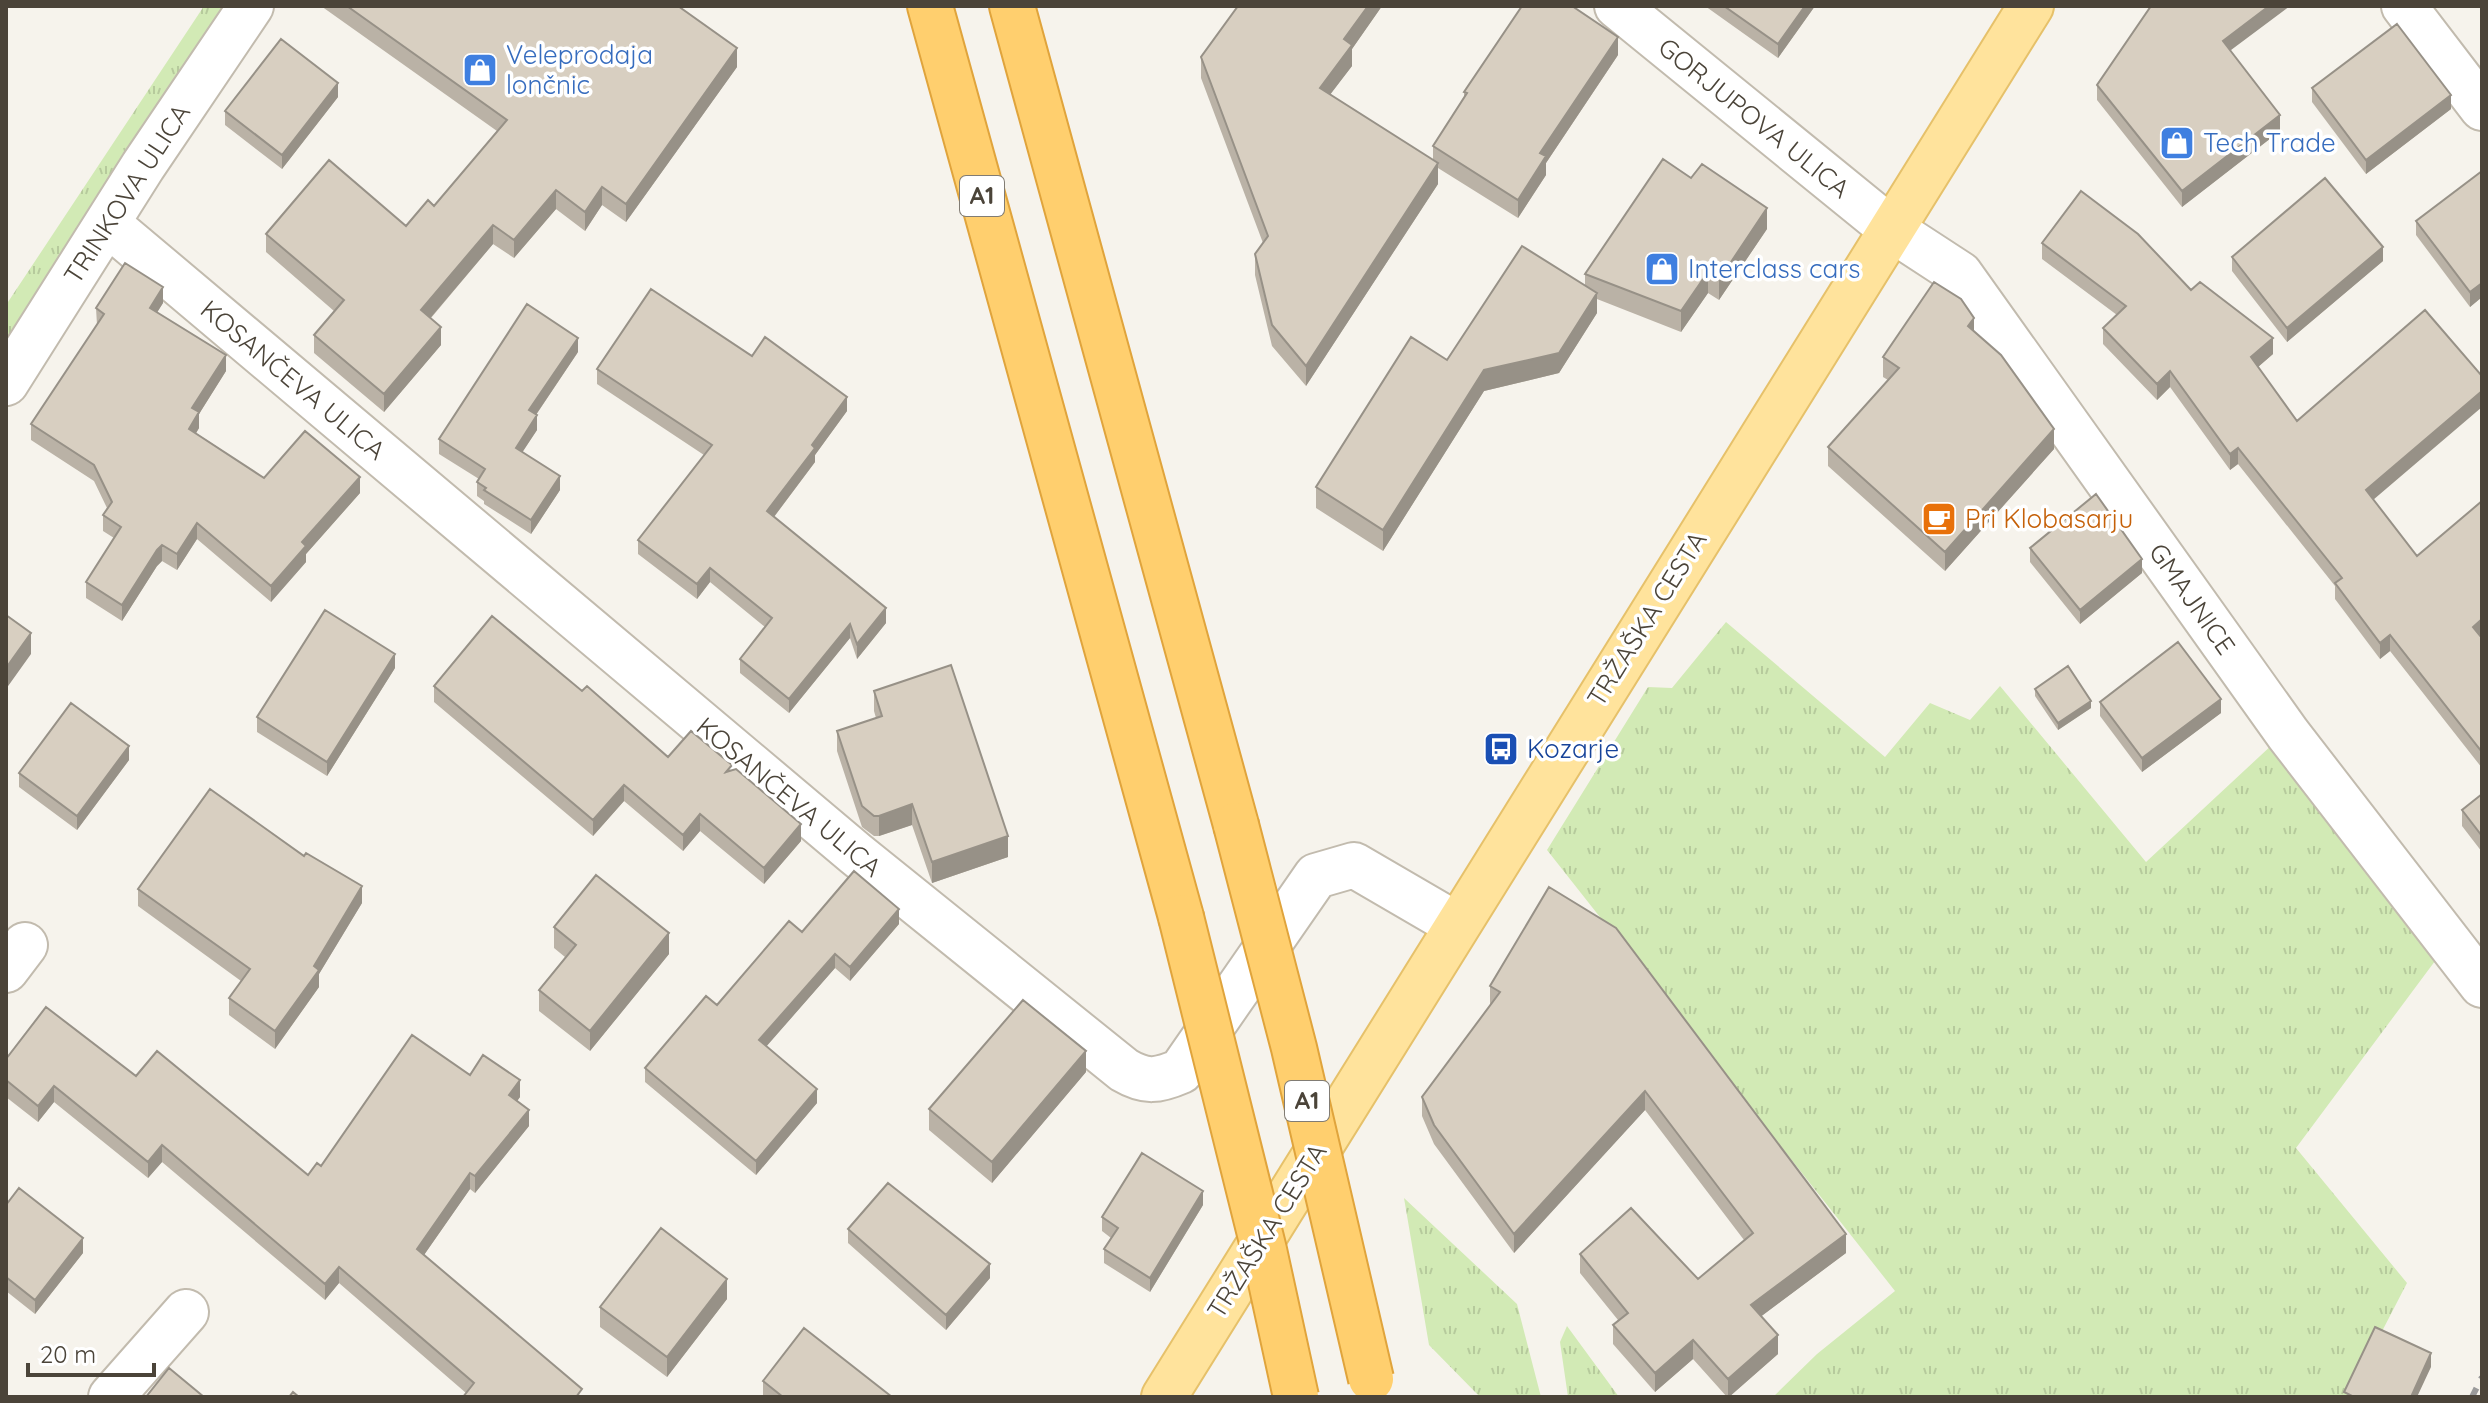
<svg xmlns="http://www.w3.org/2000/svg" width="2488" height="1403" font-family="Quicksand,sans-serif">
<defs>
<pattern id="grass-tufts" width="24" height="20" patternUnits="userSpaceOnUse" patternTransform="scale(2)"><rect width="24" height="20" fill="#d2eab5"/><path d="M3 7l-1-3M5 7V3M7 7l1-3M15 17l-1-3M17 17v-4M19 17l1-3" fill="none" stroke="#b6ca9c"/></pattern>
</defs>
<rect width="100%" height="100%" fill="#f6f3ec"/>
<path fill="url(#grass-tufts)" d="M204 6H231L6 355V305Z
M1726 622 1885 757 1930 703 1970 720 2000 686 2146 862 2274 743 2438 957 2296 1148 2407 1283 2348 1397H1773L1817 1354 1895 1291 1547 850 1648 687 1672 688Z
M1404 1198 1517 1304 1541 1397H1480L1429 1345Z
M1567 1326 1619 1397H1568L1560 1342Z"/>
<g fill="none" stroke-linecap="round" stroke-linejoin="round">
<g stroke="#c2bbae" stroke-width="48">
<path id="minor" d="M1617 6 1891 229 1960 274 2288 734 2482 985
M2404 6 2482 108
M108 224 856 854 1124 1070C1146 1083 1158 1081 1181 1071L1316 876 1354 865 1457 925
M6 383 143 166 251 6
M6 970 25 945
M111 1397 186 1312"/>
</g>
<g stroke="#e6c16a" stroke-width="48">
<path id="major" d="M1164 1397 2031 6"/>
</g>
<g stroke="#e0a43c" stroke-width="48">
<path id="highway" d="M930 6 1181 917
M1012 6 1236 825"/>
</g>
<use href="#minor" stroke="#fff" stroke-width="44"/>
<use href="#major" stroke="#ffe39c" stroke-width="44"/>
<use href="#highway" stroke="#ffcf6e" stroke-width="44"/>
<path stroke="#9a9a9a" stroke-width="6" stroke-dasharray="10 10" stroke-linecap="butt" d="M2472 1397 2482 1377"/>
<g stroke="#e0a43c" stroke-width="48" stroke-linecap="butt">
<path id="highway-bridge" d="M1236 825 1294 1048 1371 1379
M1181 917 1264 1250 1296 1397"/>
</g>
<use href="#highway-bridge" stroke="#ffcf6e" stroke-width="44"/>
</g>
<path fill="#bab2a6" d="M321 6H678L737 67 626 222 602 205 585 231 556 209 514 258 493 244 431 318 441 345 384 412 314 353V335L334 311 266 252V234L406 226 434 206 497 131Z
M1238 6H1382L1352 49V66L1330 94 1433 160V146L1464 97V92L1618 55 1546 163V175L1518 218 1438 168V184L1306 386 1272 346 1255 275V254L1263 243 1201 78V57Z
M1705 6H1815L1778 58Z
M2230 51 2280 131 2182 207 2097 100V85Z
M2312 88 2451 109 2366 174 2312 102Z
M338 97 282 169 225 125V111Z
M2482 171V297L2470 307 2416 235V221Z
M1767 229 1719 300 1708 293 1681 332 1597 299V313L1559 373 1484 391 1383 551 1316 508V487L1447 360 1585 286V274Z
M2042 243 2191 290 2273 354 2258 367 2297 421 2374 500 2417 556 2482 501V635L2481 636 2482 638V768L2390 651 2380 659 2335 599V586L2238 464 2230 470 2170 387 2157 400 2103 344V328L2117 315 2042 259Z
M2232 257 2383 261 2287 342 2232 271Z
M163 303 157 312 226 371 199 414V428L196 433 264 478 360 493 306 554V562L271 602 197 539 177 570 162 561 157 566 122 621 86 598V582L114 538 103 531V515L107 508 94 481 31 440V424L97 325 96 308Z
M1974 331 2054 449 1945 571 1828 466V447L1888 380 1883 377V357Z
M578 352 536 415 537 430 522 452 560 490 531 534 484 504V501L477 496V482L479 479 439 454V439Z
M752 356 847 411 815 455V462L774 517 886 623 857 659 850 638 789 713 740 673V659L765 627 710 582 697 599 638 554V540L704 455 597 384V369Z
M2030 548 2142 573 2080 624 2030 562Z
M395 668 327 776 257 732V717Z
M434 686 582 691 668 757 732 770 801 841 764 884 700 831 683 851 624 801 593 836 434 702Z
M2035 689 2091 708 2058 730 2035 696Z
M874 691 1008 857 932 883 912 825 879 836H874L862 827 837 751V731L876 718 874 711Z
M2100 702 2221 713 2142 772 2100 716Z
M129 760 77 830 19 787V773Z
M2482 794V852L2462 826V810Z
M1549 887 1846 1253 1761 1316 1778 1354 1729 1397H1727L1693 1359 1655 1392 1613 1344V1325L1618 1320 1580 1273V1254L1698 1279 1744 1240 1645 1110 1514 1253 1434 1144 1422 1116V1097L1491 1005H1490V986Z
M138 889 362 903 319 974V987L275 1049 229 1015V998L241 981 138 906Z
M899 924 850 981 835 968 766 1046 817 1103 756 1175 645 1082V1068L717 1005 802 932Z
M554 927 669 954 590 1051 539 1011V990L565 957 554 948Z
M6 1059 136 1076 308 1175 470 1075 520 1097 517 1101 529 1126 475 1193 470 1189 424 1255 582 1397 466 1393 339 1283 325 1300 162 1162 148 1178 54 1102 38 1122 6 1097Z
M1086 1072 992 1183 929 1130V1109Z
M6 1205 83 1253 35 1314 6 1291Z
M1203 1205 1150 1292 1104 1263V1249L1111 1238 1102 1231V1217Z
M848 1229 990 1278 946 1330 848 1243Z
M727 1299 667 1377 600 1327V1307Z
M763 1381 892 1397H763Z"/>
<path fill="#979187" d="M1368 6H1382L1352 49V66L1320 108V88L1344 39Z
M1805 6H1815L1778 58V44Z
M2269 6H2290L2223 56V41Z
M1618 37V55L1546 163V175L1518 218V200L1540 153Z
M737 48V67L626 222V204Z
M338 83V97L282 169V155Z
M2451 95V109L2366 174V160Z
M2280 115V131L2182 207V191Z
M1438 163V184L1306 386V366Z
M602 187V205L585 231V212Z
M556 190V209L514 258V240Z
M1767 208V229L1719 300V280Z
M493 225V244L421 329V310Z
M2383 247V261L2287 342V328Z
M1708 272V293L1681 332V311Z
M2482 283V297L2470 307V292Z
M163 287V303L150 324V308Z
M1597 293V313L1559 373 1484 391 1383 551V530L1484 370Z
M1974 318V337L1968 326Z
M441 327V345L384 412V394Z
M578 338V352L529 425V410Z
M2273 338V354L2251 373V357Z
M226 355V371L199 414V428L189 445V429L192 408Z
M2170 371V387L2157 400V384Z
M2482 391V407L2366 506V490Z
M847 397V411L815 455V462L767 526V511L812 445Z
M537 415V430L516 462V448Z
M2054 429V449L1945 571V552Z
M2238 448V464L2230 470V454Z
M560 476V490L531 534V520Z
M360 477V493L306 554V562L271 602V586L302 542Z
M197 523V539L177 570V554Z
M162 545V561L157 566 122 621V605L157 550Z
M2142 559V573L2080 624V610Z
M710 568V582L697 599V584Z
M886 608V623L857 659V644Z
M2482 619V635L2473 642V627Z
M850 624V638L789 713V699Z
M31 633V654L6 689V668Z
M2390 635V651L2380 659V643Z
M395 654V668L327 776V762Z
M2221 699V713L2142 772V758Z
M2091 701V708L2058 730V723Z
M129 746V760L77 830V816Z
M624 785V801L593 836V820Z
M912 804V825L879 836V816Z
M700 814V831L683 851V835Z
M801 824V841L764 884V868Z
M1008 836V857L932 883V862Z
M362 886V903L319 974V987L275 1049V1031Z
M899 909V924L850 981V967Z
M669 933V954L590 1051V1031Z
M835 954V968L759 1055V1040Z
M1086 1051V1072L992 1183V1162Z
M520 1080V1097L509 1112V1095Z
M54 1086V1102L38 1122V1106Z
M817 1089V1103L756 1175V1161Z
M1645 1091V1110L1514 1253V1234Z
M529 1110V1126L475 1193V1176Z
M162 1145V1162L148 1178V1162Z
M470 1173V1189L417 1265V1249Z
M1203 1191V1205L1150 1292V1278Z
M1846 1234V1253L1751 1324V1305Z
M83 1238V1253L35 1314V1300Z
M990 1264V1278L946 1330V1315Z
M339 1267V1283L325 1300V1284Z
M727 1279V1299L667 1377V1357Z
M1778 1335V1354L1729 1397H1728V1379Z
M1693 1340V1359L1655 1392V1373Z
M2431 1353V1367L2417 1397H2411Z"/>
<path fill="#d8cfc1" stroke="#979187" stroke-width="2" d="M347 6H678L737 48 626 204 602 187 585 212 556 190 514 240 493 225 421 310 441 327 384 394 314 335 344 300 266 234 329 160 406 226 428 200 434 206 507 120Z
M1238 6H1368L1344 39 1352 45 1320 88 1438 163 1306 366 1272 325 1255 254 1268 236 1201 57Z
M1522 6H1572L1618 37 1540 153 1546 156 1518 200 1433 146 1467 93 1464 92Z
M1724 6H1805L1778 44Z
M2151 6H2269L2223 41 2280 115 2182 191 2097 85Z
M2397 24 2451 95 2366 160 2312 88Z
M281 39 338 83 282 155 225 111Z
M1663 159 1691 178 1702 164 1767 208 1719 280 1708 272 1681 311 1585 274Z
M2482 171V283L2470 292 2416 221Z
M2325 178 2383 247 2287 328 2232 257Z
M2081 191 2138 234 2191 290 2200 282 2273 338 2251 357 2297 421 2425 310 2482 376V391L2366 490 2417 556 2482 501V619L2473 627 2482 638V752L2390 635 2380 643 2335 583 2342 578 2238 448 2230 454 2170 371 2157 384 2103 328 2126 306 2042 243Z
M1522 246 1597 293 1559 353 1484 370 1383 530 1316 487 1411 337 1447 360Z
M125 263 163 287 150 308 226 355 192 408 199 412 189 429 264 478 305 431 360 477 302 542 306 546 271 586 197 523 177 554 162 545 157 550 122 605 86 582 121 527 103 515 112 502 94 465 31 424 104 314 96 308Z
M1934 282 1961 299 1974 318 1968 326 2001 355 2054 429 1945 552 1828 447 1899 368 1883 357Z
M651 289 752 356 765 337 847 397 812 445 815 448 767 511 886 608 857 644 850 624 789 699 740 659 772 618 710 568 697 584 638 540 712 445 597 369Z
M527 304 578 338 529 410 537 415 516 448 560 476 531 520 484 490 486 488 477 482 485 469 439 439Z
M2096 494 2142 559 2080 610 2030 548Z
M325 610 395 654 327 762 257 717Z
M6 615 31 633 6 668Z
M492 616 582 691 587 686 668 757 691 731 732 765 726 772 736 769 801 824 764 868 700 814 683 835 624 785 593 820 434 686Z
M2178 642 2221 699 2142 758 2100 702Z
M951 665 1008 836 932 862 912 804 879 816H874L862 806 837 731 882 716 874 691Z
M2068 666 2091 701 2058 723 2035 689Z
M71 703 129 746 77 816 19 773Z
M210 789 304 856 306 853 362 886 314 966 319 970 275 1031 229 998 250 969 138 889Z
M2482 794V836L2462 810Z
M854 871 899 909 850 967 835 954 759 1040 817 1089 756 1161 645 1068 706 996 717 1005 789 921 802 932Z
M596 875 669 933 590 1031 539 990 576 945 554 927Z
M1549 887 1616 928 1846 1234 1751 1305 1778 1335 1728 1379 1693 1340 1655 1373 1613 1325 1628 1313 1580 1254 1631 1208 1698 1279 1753 1233 1645 1091 1514 1234 1434 1125 1422 1097 1500 992 1490 986Z
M1023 1000 1086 1051 992 1162 929 1109Z
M46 1007 136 1076 157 1051 308 1175 317 1163 321 1166 412 1035 470 1075 483 1055 520 1080 509 1095 529 1110 475 1176 470 1173 417 1249 582 1389 576 1397H463L474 1383 339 1267 325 1284 162 1145 148 1162 54 1086 38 1106 6 1080V1059Z
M1142 1153 1203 1191 1150 1278 1104 1249 1118 1228 1102 1217Z
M888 1183 990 1264 946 1315 848 1229Z
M19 1188 83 1238 35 1300 6 1277V1205Z
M661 1228 727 1279 667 1357 600 1307Z
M2375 1327 2431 1353 2411 1397H2354L2344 1392Z
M804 1328 892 1397H783L763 1381Z
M169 1368 204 1397H146Z
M293 1392 299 1397H289Z"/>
<defs>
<g id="shop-square" transform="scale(1.8)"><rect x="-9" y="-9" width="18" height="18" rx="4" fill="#3f7fe0" stroke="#fff"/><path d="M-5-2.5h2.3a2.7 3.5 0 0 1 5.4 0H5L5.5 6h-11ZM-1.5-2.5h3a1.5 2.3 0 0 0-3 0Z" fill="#fff"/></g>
<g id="cafe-square" transform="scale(1.8)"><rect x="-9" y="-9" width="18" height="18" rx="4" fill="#e8710a" stroke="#fff"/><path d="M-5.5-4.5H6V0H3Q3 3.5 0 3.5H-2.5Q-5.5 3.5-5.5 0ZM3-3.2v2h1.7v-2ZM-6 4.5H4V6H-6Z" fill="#fff"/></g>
<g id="bus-square" transform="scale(1.8)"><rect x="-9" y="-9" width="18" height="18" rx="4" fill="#1a4fb4" stroke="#fff"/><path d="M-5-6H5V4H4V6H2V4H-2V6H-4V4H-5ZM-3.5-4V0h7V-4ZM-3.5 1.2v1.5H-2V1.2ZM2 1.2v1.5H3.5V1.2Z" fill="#fff"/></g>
</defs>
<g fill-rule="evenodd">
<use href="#shop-square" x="480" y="70"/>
<use href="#shop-square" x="2177" y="143"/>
<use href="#shop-square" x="1662" y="269"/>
<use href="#cafe-square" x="1939" y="519"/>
<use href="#bus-square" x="1501" y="749"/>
</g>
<g text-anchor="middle" stroke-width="7" stroke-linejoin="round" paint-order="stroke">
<g fill="#fff" stroke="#817c74" stroke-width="2">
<rect x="960" y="176" width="44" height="40" rx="6"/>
<rect x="1285" y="1081" width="44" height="40" rx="6"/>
</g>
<g font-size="24" font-weight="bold" fill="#4b4439">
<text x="982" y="204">A1</text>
<text x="1307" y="1109">A1</text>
</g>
<g font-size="26" fill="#366cbe" stroke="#fff" text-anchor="start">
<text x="506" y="64">Veleprodaja<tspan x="506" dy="30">lončnic</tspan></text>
<text x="2203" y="152">Tech Trade</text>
<text x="1688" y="278">Interclass cars</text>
</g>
<g font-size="26" fill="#4b4439" stroke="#fff">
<text transform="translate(1754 118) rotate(39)" y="9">GORJUPOVA ULICA</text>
<text transform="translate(127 194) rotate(-57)" y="9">TRINKOVA ULICA</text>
<text transform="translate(293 380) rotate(40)" y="9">KOSANČEVA ULICA</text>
<text transform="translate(2192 599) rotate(55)" y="9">GMAJNICE</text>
<text transform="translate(1647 619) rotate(-58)" y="9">TRŽAŠKA CESTA</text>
<text transform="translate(789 797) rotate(40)" y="9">KOSANČEVA ULICA</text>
<text transform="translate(1267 1231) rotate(-58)" y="9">TRŽAŠKA CESTA</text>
</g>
<g font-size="26" fill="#c56008" stroke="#fff" text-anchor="start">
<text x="1965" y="528">Pri Klobasarju</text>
</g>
<g font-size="26" fill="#164399" stroke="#fff" text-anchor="start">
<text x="1527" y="758">Kozarje</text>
</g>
</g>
<rect width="2488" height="1403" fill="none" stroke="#4b4439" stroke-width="16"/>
<path d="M28 1363v12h126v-12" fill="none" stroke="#4b4439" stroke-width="4"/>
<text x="40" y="1363" font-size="24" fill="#4b4439" stroke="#ffffff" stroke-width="6" paint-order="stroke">20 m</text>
</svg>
